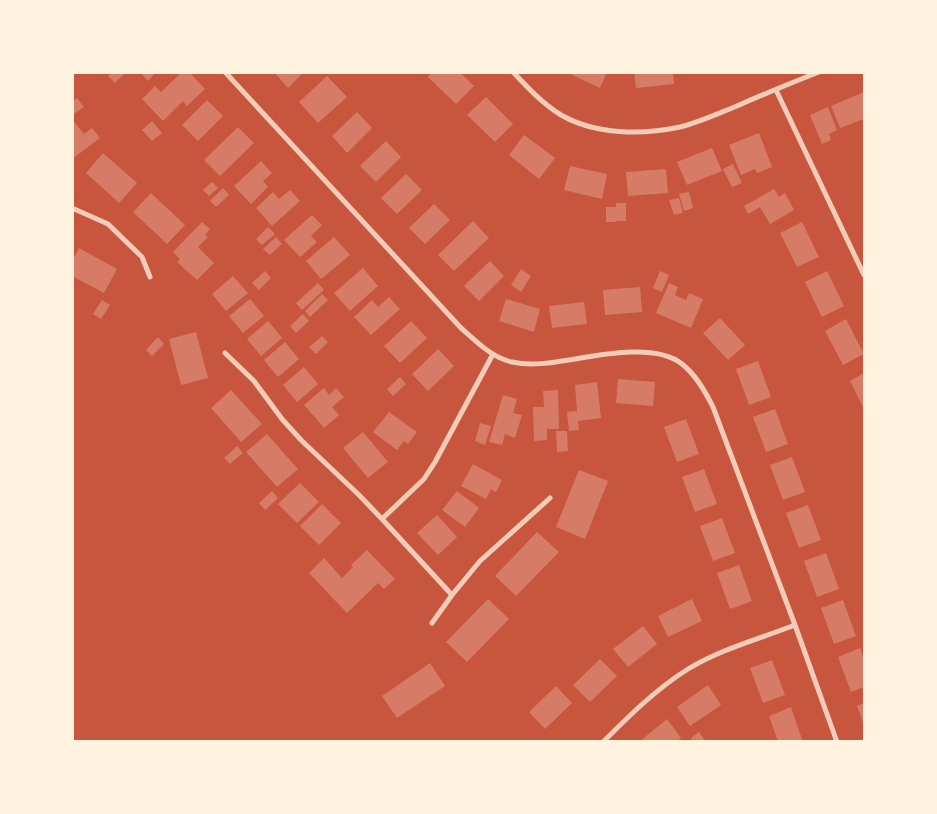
<svg xmlns="http://www.w3.org/2000/svg" width="937" height="814" font-family="'Exo 2',sans-serif">
<rect width="100%" height="100%" fill="#c8553d"/>
<path fill="#d67c66" d="M112 72H126L115 83 108 76Z
M140 72H156L148 81Z
M182 72H189L205 89 187 106 183 101 163 121 142 99 155 86 161 92Z
M274 72H304L288 88Z
M432 72H460L474 86 456 104 428 77Z
M566 72H607L600 88Z
M634 72H673L674 84 636 88Z
M327 76 347 97 318 123 299 102Z
M864 92V119L840 128 831 106Z
M486 97 513 124 495 142 467 115Z
M77 98 84 107 72 115V101Z
M207 100 223 116 198 141 182 125Z
M828 107 837 130 829 134 831 140 822 144 810 115Z
M357 112 372 128 347 153 332 136Z
M72 119 84 134 92 128 100 138 72 159Z
M152 121 162 133 152 141 142 130Z
M238 127 254 143 220 176 204 160Z
M759 133 772 167 757 173 755 169 741 175 729 145Z
M524 135 555 158 539 179 509 155Z
M386 141 401 157 376 182 360 166Z
M712 148 722 171 687 185 677 162Z
M103 153 137 183 119 203 86 173Z
M261 161 272 173 263 181 268 187 251 204 234 186Z
M733 164 742 183 732 187 723 169Z
M570 166 607 174 602 199 564 190Z
M666 169 668 193 628 196 626 172Z
M406 174 422 190 397 214 381 198Z
M212 182 218 188 209 196 203 190Z
M223 188 229 195 216 207 210 201Z
M774 189 779 197 785 193 794 210 770 224 760 207 748 214 744 206Z
M290 190 300 201 272 226 256 208 273 192 279 199Z
M689 192 693 208 684 211 679 194Z
M151 193 185 225 167 244 133 212Z
M679 198 683 213 674 215 669 200Z
M616 203H626V221H616V222H606V207H616Z
M434 204 450 220 425 244 409 228Z
M312 215 322 225 311 236 317 242 300 257 284 240Z
M473 221 489 238 454 271 438 255Z
M202 222 210 229 205 235 208 237 198 247 214 263 197 280 177 262 180 259 173 252Z
M802 222 819 257 797 267 780 233Z
M268 227 275 234 262 245 256 239Z
M276 237 282 244 270 255 263 249Z
M334 237 350 255 321 279 306 261Z
M79 248 117 269 104 293 72 276V261Z
M490 261 504 276 479 301 464 286Z
M363 268 378 286 350 311 334 293Z
M521 269 531 276 521 292 511 285Z
M265 271 271 278 259 290 252 283Z
M660 271 669 275 662 292 653 288Z
M827 271 844 306 822 317 805 282Z
M233 276 248 293 226 311 212 294Z
M318 283 324 290 302 310 296 303Z
M669 283 678 287 675 295 686 300 689 293 703 299 691 328 656 313Z
M640 287 642 312 605 315 603 290Z
M322 294 328 300 310 317 305 311Z
M389 297 400 309 371 335 354 317 372 300 378 307Z
M250 299 264 316 243 333 229 316Z
M506 299 540 309 534 332 499 321Z
M102 300 110 305 101 319 93 314Z
M584 302 587 324 552 328 549 306Z
M303 314 309 321 296 333 290 326Z
M720 318 745 345 728 360 703 333Z
M846 319 864 354 843 365 825 331Z
M268 321 282 338 261 356 247 339Z
M411 321 427 338 400 363 384 346Z
M196 332 208 378 181 385 169 339Z
M322 336 328 342 316 354 309 347Z
M158 337 164 344 152 356 146 350Z
M285 342 299 359 278 377 264 360Z
M438 349 454 366 428 391 412 374Z
M758 361 771 397 749 405 736 369Z
M304 367 318 384 297 402 283 385Z
M864 373V409L850 381Z
M400 377 406 384 393 396 387 389Z
M618 379 655 382 653 406 616 403Z
M597 382 601 418 578 421 579 430 569 431 567 412 577 411 575 385Z
M324 388 329 395 336 388 344 397 332 407 339 415 324 428 304 405Z
M231 390 262 424 241 442 211 408Z
M558 390 559 429H547V440L534 441 533 407H544L543 391Z
M503 395 517 399 513 413 522 415 515 438 505 434 502 445 489 442Z
M775 409 788 444 766 452 753 417Z
M389 412 417 432 408 444 404 441 397 450 373 432Z
M686 419 699 454 677 462 664 427Z
M480 423 491 426 485 445 475 441Z
M556 431H567L568 451 557 452Z
M363 432 388 462 368 478 343 448Z
M267 434 298 469 277 487 246 452Z
M237 446 243 453 230 464 224 458Z
M792 457 805 492 783 500 770 465Z
M473 464 502 480 496 492 491 489 486 499 461 486Z
M704 469 717 504 695 512 682 477Z
M579 470 608 481 585 539 556 527Z
M300 483 319 502 297 523 278 504Z
M272 491 278 498 265 510 259 503Z
M457 491 479 508 465 527 442 510Z
M322 504 341 523 319 545 300 526Z
M808 505 821 540 799 548 786 513Z
M437 515 457 537 438 555 417 533Z
M722 518 735 553 713 561 700 526Z
M537 532 559 552 516 596 495 576Z
M367 550 395 579 384 589 378 583 347 613 309 573 324 558 342 578 353 567 351 565Z
M826 553 839 589 817 597 804 561Z
M739 565 752 601 730 609 717 573Z
M488 599 509 619 467 662 446 642Z
M692 599 702 621 668 637 658 616Z
M843 600 856 636 834 644 821 608Z
M643 626 657 644 628 667 613 649Z
M860 648 864 660V687L851 692 838 657Z
M600 659 617 676 590 702 573 685Z
M772 660 785 695 763 703 750 668Z
M430 663 445 686 397 718 382 696Z
M708 685 721 705 690 726 677 707Z
M556 686 572 703 545 729 529 712Z
M864 703V725L857 706Z
M791 707 797 725 803 742H778L775 733 769 716Z
M667 719 681 738 676 742H639Z
M699 732 706 742H693L691 738Z"/>
<g fill="none" stroke-linecap="round" stroke-linejoin="round">
<path stroke="#f1ccb7" stroke-width="5" d="M225 72 461 328C476 341 492 358 512 362 531 366 550 363 569 360 599 355 656 343 682 364 696 375 705 391 713 407L795 625 837 742
M513 72C528 88 543 104 561 115 596 135 642 135 680 127 700 122 719 113 737 106 764 94 791 83 819 72
M776 90 864 275
M72 208 108 224 142 257 150 277
M225 353 254 381 282 419 301 440 359 495 382 519 424 479 435 462 493 354
M382 519 452 595
M432 623 452 595 480 561 550 498
M603 742C629 716 656 689 688 669 721 649 759 639 795 625"/>
</g>
<rect width="937" height="814" fill="none" stroke="#fff3e0" stroke-width="148"/>
</svg>
